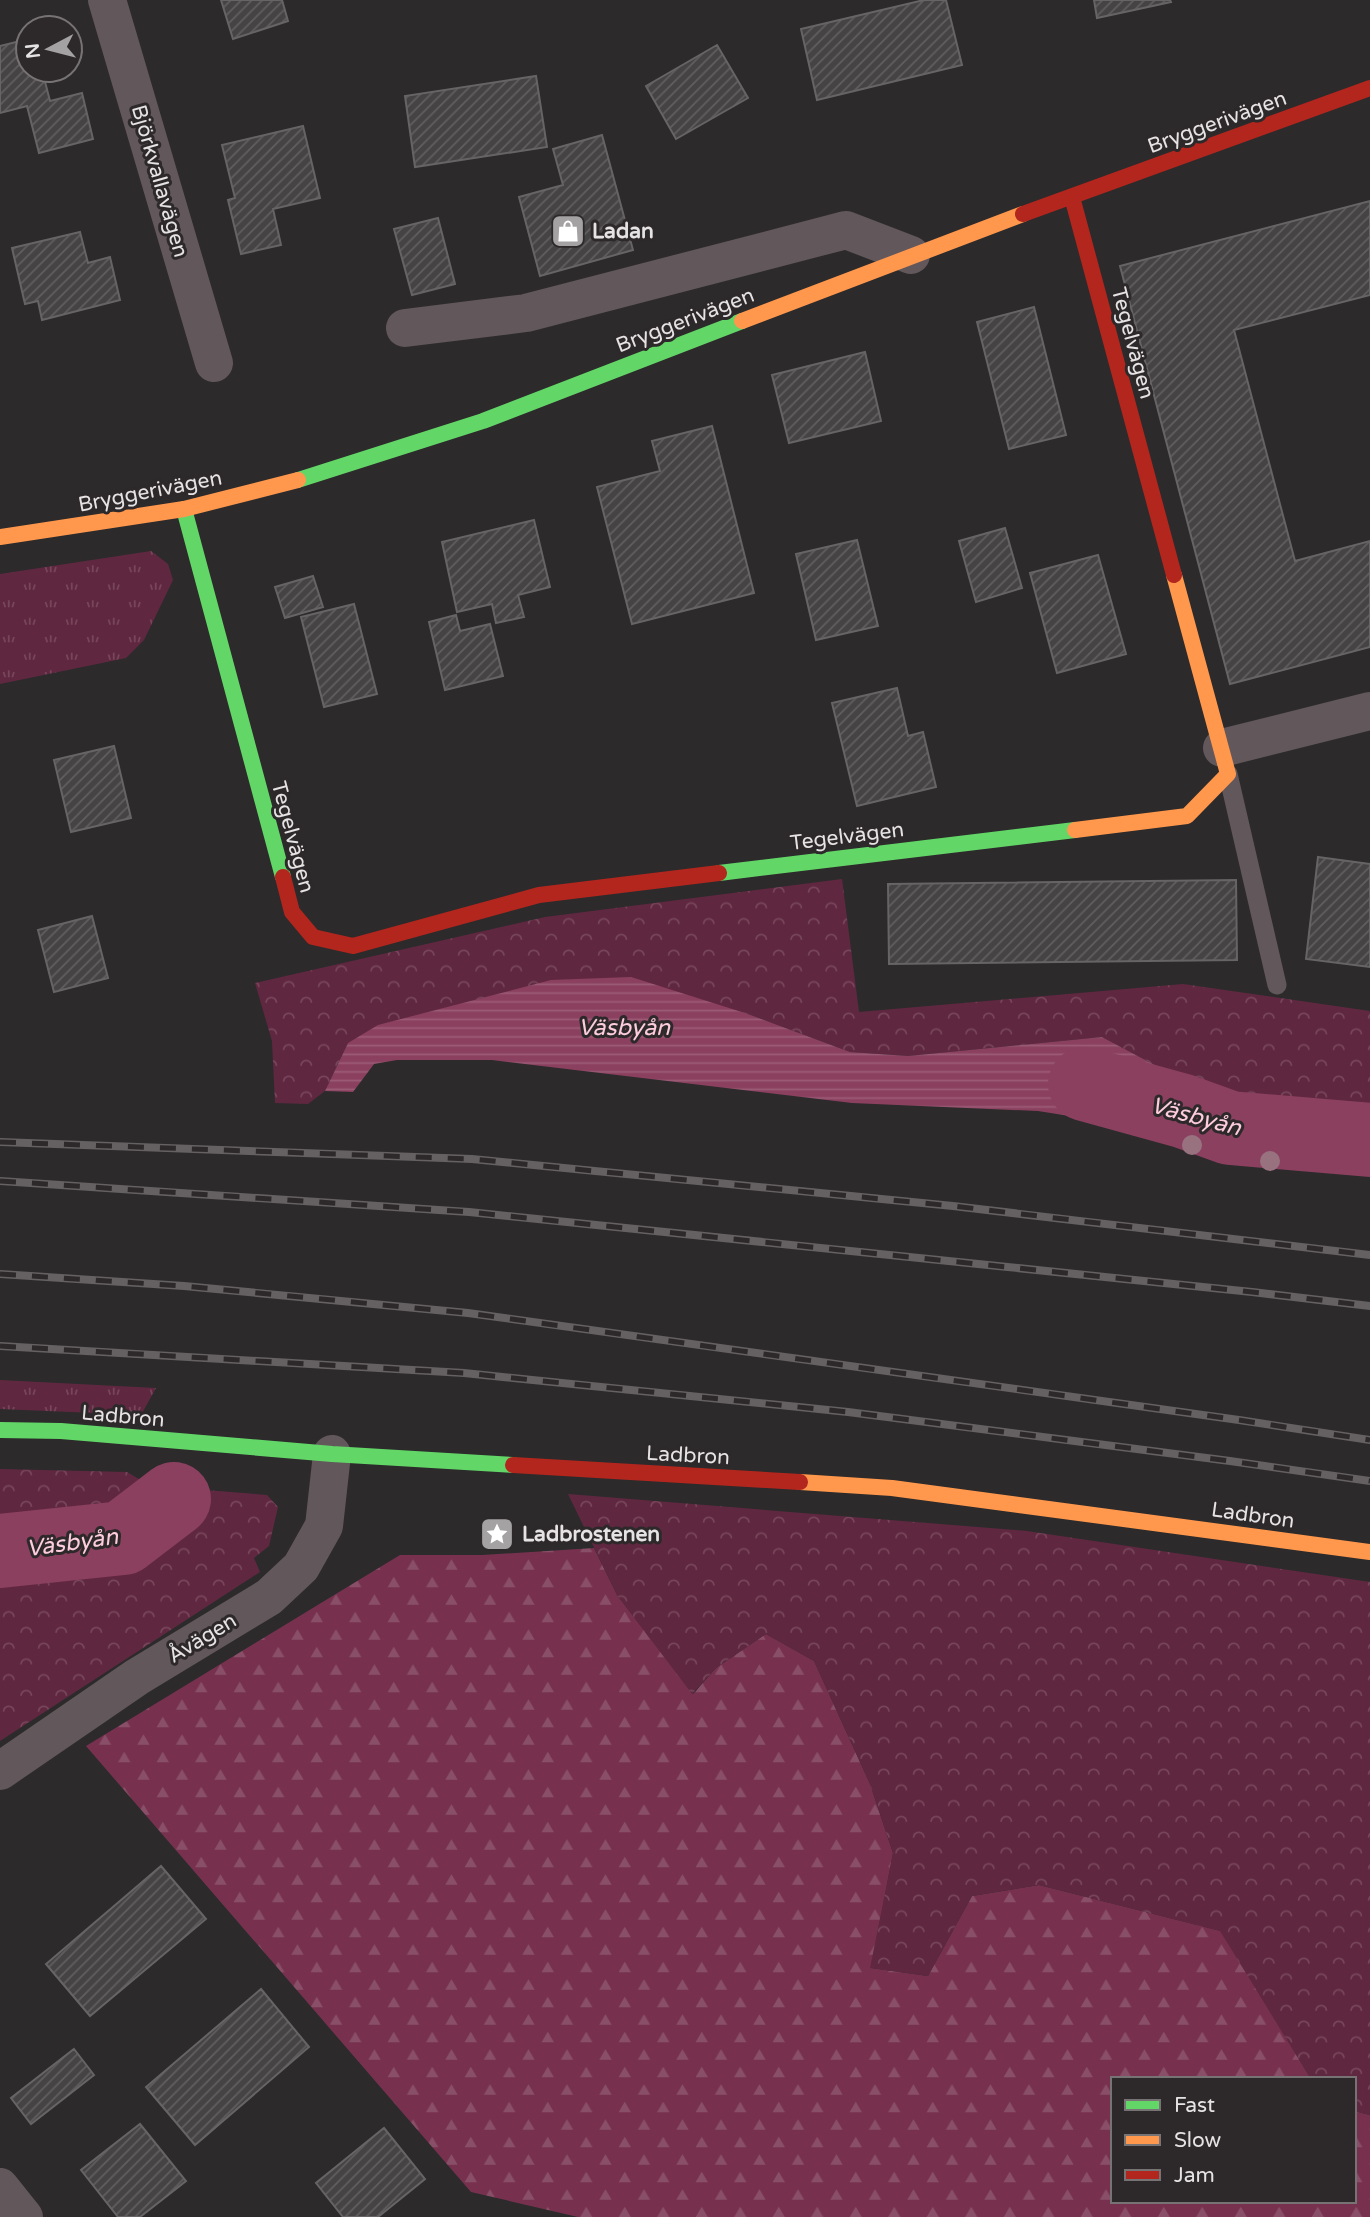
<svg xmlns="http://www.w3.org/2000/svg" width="1370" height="2217" font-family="'Varela Round',sans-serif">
<defs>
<pattern id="grass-tufts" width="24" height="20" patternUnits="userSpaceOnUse" patternTransform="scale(1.75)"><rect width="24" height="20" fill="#602740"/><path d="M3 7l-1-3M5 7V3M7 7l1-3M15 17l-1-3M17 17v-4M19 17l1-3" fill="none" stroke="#77465b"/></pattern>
<pattern id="forest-firs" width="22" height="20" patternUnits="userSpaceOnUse" patternTransform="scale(1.75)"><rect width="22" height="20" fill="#77314f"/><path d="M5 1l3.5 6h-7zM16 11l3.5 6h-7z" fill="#8a4f68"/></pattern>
<pattern id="park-crowns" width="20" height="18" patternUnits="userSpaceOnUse" patternTransform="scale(1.75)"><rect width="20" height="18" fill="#602740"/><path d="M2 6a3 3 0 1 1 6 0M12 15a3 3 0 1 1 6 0" fill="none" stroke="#77465b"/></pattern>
<pattern id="water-rules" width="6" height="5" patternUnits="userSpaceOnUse" patternTransform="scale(1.75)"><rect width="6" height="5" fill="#8b405f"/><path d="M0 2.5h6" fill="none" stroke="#9b5b76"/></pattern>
<pattern id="building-hatch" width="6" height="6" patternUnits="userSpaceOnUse" patternTransform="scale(1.75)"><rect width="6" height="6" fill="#454344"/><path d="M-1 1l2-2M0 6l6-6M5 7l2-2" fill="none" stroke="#605e5f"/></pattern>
</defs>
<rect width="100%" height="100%" fill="#2c2a2b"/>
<path fill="url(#grass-tufts)" d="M151 551 168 564 173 580 144 640 126 658 0 684V574Z
M0 1380 156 1388 141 1415 0 1409Z"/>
<path fill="url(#forest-firs)" d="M594 1548 617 1595 693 1694 716 1668 766 1634 814 1661 870 1784 893 1853 871 1968 928 1976 972 1896 1039 1885 1221 1931 1311 2079H1113V2201H1354V2111L1370 2115V2217H578L471 2192 86 1746 400 1555H482Z"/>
<path fill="url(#park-crowns)" d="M842 879 859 1012 1183 984 1370 1011V1120L1232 1113 1194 1092 1183 1080 1102 1037 908 1056 850 1052 748 1014 348 1043 325 1091 308 1104 275 1103 272 1041 255 983 545 917Z
M0 1469 127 1472 149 1485 142 1509 18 1534 0 1536Z
M205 1490 267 1495 278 1507 269 1546 254 1558 260 1572 0 1741V1572L132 1555 180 1529Z
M568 1494 1027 1531 1370 1582V2115L1354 2111V2079H1311L1220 1931 1039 1885 972 1896 928 1976 870 1968 893 1853 870 1784 814 1661 766 1634 716 1668 692 1694 617 1595Z"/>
<path fill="url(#water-rules)" d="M631 977 748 1014 850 1052 908 1056 1102 1037 1183 1080 1194 1092 1171 1132 1038 1111 852 1103 492 1060H397L374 1064 353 1092 325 1091 348 1043 378 1025 551 980Z"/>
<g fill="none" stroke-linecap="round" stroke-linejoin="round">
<path stroke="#8b405f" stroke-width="74" d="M1085 1084 1183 1111 1230 1128 1370 1140
M0 1551 123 1538 174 1499"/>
</g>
<path fill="url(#building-hatch)" stroke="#666465" stroke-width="2" d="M221 0H282L288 21 233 39Z
M924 0H946L962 65 817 100 801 29Z
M1094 0H1170L1171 2 1097 18Z
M28 39V70H42L50 101 82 93 93 139 39 153 27 106 0 113V46Z
M717 45 748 98 676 139 646 86Z
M536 76 547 147 415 167 405 96Z
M303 126 320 198 273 209 281 245 241 254 228 200 235 198 222 145Z
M602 135 633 250 540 276 519 197 563 185 553 149Z
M1370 201V295L1234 330 1295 561 1370 541V647L1230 684 1120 266Z
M438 218 455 284 412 295 394 229Z
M80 232 88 263 110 257 120 300 42 320 38 301 25 304 12 248Z
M1034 307 1066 435 1009 449 977 322Z
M865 352 881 421 789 443 772 375Z
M712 426 754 593 632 624 597 487 660 471 652 441Z
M534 520 550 587 518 595 524 617 496 623 492 604 457 612 442 542Z
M1005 528 1022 588 976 602 959 541Z
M857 540 878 626 816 640 796 554Z
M1098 555 1126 654 1057 673 1030 573Z
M313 576 323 607 285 618 275 587Z
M354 604 377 694 324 707 301 617Z
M456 615 460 631 490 624 503 676 445 690 429 622Z
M897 688 908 736 923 732 936 787 857 806 832 703Z
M114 746 131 818 71 832 54 760Z
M1318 857 1370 864V967L1306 959Z
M1236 880 1237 960 889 964 888 884Z
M92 916 108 978 54 992 38 930Z
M161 1866 206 1919 90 2016 46 1964Z
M261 1989 309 2047 195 2145 146 2087Z
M74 2049 94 2075 31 2124 11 2098Z
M140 2124 186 2181 140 2217H118L81 2170Z
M384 2128 425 2179 378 2217H343L316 2183Z"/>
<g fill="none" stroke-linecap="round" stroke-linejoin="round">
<path stroke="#62575b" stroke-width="19" d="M1228 774 1277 985"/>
<path stroke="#62575b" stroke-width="38" d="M107 0 214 363
M405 328 526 313 846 230 911 255
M1222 748 1370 711
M0 1771 137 1677 269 1597 301 1567 324 1526 332 1454
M0 2187 24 2217"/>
<path stroke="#63d668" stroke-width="16" d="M298 480 483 421 742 321
M184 509 283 877
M719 873 1075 830
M0 1430 61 1431 332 1454 513 1465"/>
<path stroke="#ff974d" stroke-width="16" d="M742 321 1023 214
M0 537 184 509 298 480
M1075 830 1187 816 1228 774 1174 575
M800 1482 892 1488 1370 1552"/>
<path stroke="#b3261e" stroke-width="16" d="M1072 197 1174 575
M1023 214 1370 88
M283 877 292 912 313 937 353 946 539 895 719 873
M513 1465 800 1482"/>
<g stroke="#656062" stroke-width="8">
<path id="rail" d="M0 1142 472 1159 953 1206 1370 1255
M0 1181 469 1212 1252 1292 1370 1306
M0 1274 184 1286 468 1313 1239 1420 1370 1440
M0 1346 464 1373 848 1412 1230 1461 1370 1481"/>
</g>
<use href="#rail" stroke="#2d292a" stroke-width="5" stroke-dasharray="16" stroke-linecap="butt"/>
</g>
<g fill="#997280">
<circle cx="1192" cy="1145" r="10"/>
<circle cx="1270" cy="1161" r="10"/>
</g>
<defs>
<g id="shop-square" transform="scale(1.75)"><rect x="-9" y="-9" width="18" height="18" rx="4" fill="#a5a2a3" stroke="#2d292a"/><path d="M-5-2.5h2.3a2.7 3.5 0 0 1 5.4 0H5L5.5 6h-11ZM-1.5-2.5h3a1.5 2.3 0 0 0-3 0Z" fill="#fff"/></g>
<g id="sight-square" transform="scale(1.75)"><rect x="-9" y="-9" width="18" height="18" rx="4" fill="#a5a2a3" stroke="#2d292a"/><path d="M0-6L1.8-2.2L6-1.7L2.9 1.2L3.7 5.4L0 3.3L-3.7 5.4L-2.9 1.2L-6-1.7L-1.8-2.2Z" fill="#fff"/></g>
</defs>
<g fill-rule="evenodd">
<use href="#shop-square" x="568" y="231"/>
<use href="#sight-square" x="497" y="1534"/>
</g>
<g text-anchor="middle" stroke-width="6" stroke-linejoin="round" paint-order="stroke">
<g font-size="21" fill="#e6e3e4" stroke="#2d292a">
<text transform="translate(1217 122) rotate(-20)" y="7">Bryggerivägen</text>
<text transform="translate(160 181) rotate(74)" y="7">Björkvallavägen</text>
<text transform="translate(685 320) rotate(-21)" y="7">Bryggerivägen</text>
<text transform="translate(1133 343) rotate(75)" y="7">Tegelvägen</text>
<text transform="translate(150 491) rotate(-11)" y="7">Bryggerivägen</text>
<text transform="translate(847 836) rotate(-7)" y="7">Tegelvägen</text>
<text transform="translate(293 837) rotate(75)" y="7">Tegelvägen</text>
<text transform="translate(123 1416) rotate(5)" y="7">Ladbron</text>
<text transform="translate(688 1455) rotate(3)" y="7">Ladbron</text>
<text transform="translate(1253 1515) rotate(8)" y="7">Ladbron</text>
<text transform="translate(202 1638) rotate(-31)" y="7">Åvägen</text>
</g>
<g font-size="21" font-weight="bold" fill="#e6e3e4" stroke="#2d292a" text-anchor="start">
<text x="592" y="238">Ladan</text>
<text x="522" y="1541">Ladbrostenen</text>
</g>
<g font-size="23" font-style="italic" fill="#fdccdd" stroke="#2d292a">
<text x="624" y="1035">Väsbyån</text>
<text transform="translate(1196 1116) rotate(15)" y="8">Väsbyån</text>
<text transform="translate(72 1542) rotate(-8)" y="8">Väsbyån</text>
</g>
</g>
<rect x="1111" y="2077" width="245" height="126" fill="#2d292a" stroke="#777374" stroke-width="2"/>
<rect x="1125" y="2100" width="35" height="10" fill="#63d668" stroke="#777374" stroke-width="2"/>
<text x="1174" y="2112" font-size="21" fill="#e6e3e4">Fast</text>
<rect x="1125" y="2135" width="35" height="10" fill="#ff974d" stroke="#777374" stroke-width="2"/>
<text x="1174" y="2147" font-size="21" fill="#e6e3e4">Slow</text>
<rect x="1125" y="2170" width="35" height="10" fill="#b3261e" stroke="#777374" stroke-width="2"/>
<text x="1174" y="2182" font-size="21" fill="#e6e3e4">Jam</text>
<g transform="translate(49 49) rotate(263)"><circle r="33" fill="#2d292a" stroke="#777374" stroke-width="2"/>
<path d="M0-5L12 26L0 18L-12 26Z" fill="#a5a2a3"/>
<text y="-10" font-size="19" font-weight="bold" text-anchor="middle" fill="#e6e3e4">N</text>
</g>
</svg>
